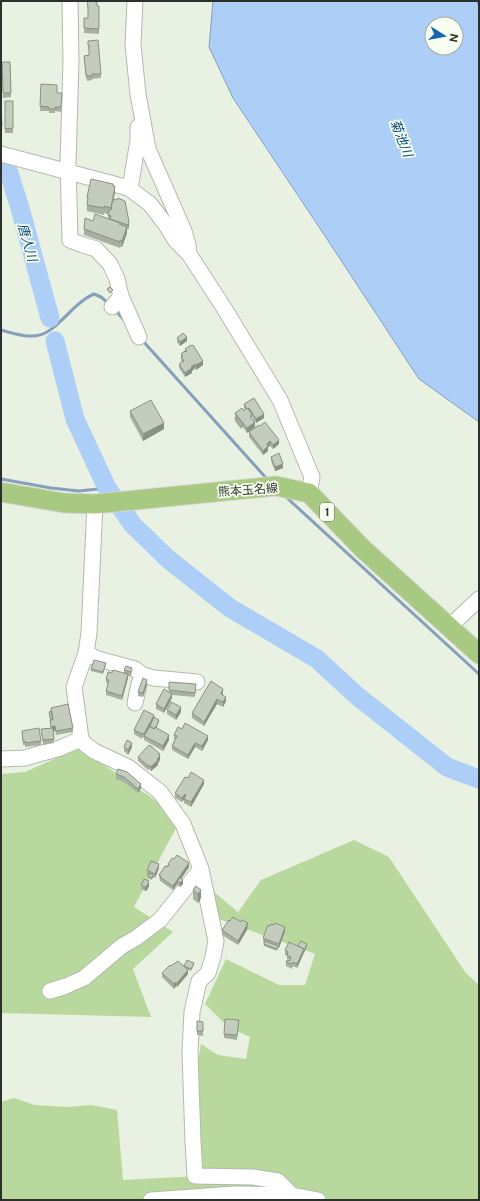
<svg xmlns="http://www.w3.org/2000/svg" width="480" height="1201" font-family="'Public Sans','Noto Sans JP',sans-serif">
<rect width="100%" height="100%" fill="#e9f2e2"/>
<path fill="#b8d89e" d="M77 749 101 763 158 802 176 828 134 907 173 932 133 969 151 1017 1 1013V774L25 772Z
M354 840 389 857 465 972 479 985V1200H1V1102L14 1098 35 1105 68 1107 91 1105 117 1110 123 1180 199 1176 197 1066 201 1044 218 1055 246 1059 250 1037 228 1027 205 1004 226 959 279 985H305L315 954 216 918 213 891 238 912 261 880Z"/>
<path fill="#accef7" stroke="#869fba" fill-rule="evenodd" d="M213 1H477L479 9V422L419 379 325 236 233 98 209 47ZM432 24H456V48H432Z"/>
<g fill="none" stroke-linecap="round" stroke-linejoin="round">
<path stroke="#869fba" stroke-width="3" d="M114 309 124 320
M1 330C41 342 45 337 74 308 81 302 86 297 94 294L101 297 109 304
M142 340 267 479
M1 479 51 488 79 491 107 488
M286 497 479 674"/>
<path stroke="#accef7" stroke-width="19" d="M1 171 9 173 20 208 50 318
M55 341 75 419 107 488 133 525 168 559 230 608 317 659 356 695 447 767 479 779"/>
<g stroke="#b2bbac" stroke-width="17">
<path id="minor" d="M70 1 71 60 68 163 70 240 83 245 96 249 110 264 117 279 121 296 139 337
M135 1 133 45 138 94 148 149 184 231 188 245 189 254
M1 154 125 187 130 189 150 204 166 225 175 240 189 254 224 308 280 400 312 477 309 493
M130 189 138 140V127
M112 307 121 296
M95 504 89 633 86 653 74 687 81 739 86 745 94 751 128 767 160 792 183 824 201 869 216 941 213 957 208 973 199 981 192 1012 190 1052 193 1142 195 1176 253 1177 278 1181 292 1195
M449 627 479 599
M86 653 98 659 135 669 143 675 154 678 197 682
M135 703 139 684 143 675
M1 759 25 758 60 748 81 739
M50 991 66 986 84 978 122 946 136 938 160 920 201 869
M151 1200 235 1194 292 1195 318 1200"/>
</g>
<g stroke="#d5d6d5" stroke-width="21">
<path id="major" d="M1 492 64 503 95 504 276 486 309 493 363 549 479 654"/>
</g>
<use href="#minor" stroke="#fff" stroke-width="15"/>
<use href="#major" stroke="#a8c981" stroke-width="19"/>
</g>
<path fill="#a9b0a3" d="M87 1H96L97 6H99V34L84 33V28L88 18V10L87 5Z
M88 41 101 74V78L92 79V80L87 81V79H86L84 56 89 55V49L88 50Z
M2 62H10L11 97 3 98Z
M57 93H62L61 112 55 111V113H49V111H40V106Z
M5 101H13V133H5Z
M113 186 115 192 113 201 129 226 128 230 127 229V233L122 247H120V248L84 235V229L93 221 108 219V214L104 213V215L87 211V197Z
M177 338 187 341 180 346 177 342Z
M185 349 203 365 196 370 195 368 192 371V373L185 377 179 368V364L182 362 181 361V354L185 351Z
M244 404 264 418 256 423 252 416V419L255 427 247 433 243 427 241 429 235 421V413L245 410 244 408Z
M130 411 164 429 143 441 130 417Z
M249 432 279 444 273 449 270 446 268 447V451L263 455 249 437Z
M271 457 283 468 275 471 271 461Z
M106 665 103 674 91 671V669Z
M124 670 132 672 131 676H128V678L122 700 106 695V691L108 683H106V679L112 673H124Z
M169 682 196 688 195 697 172 695V698L164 713 156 709V704L169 692Z
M147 684 143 697 138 696V692Z
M223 693V695L226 701 223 707 217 704 204 726 192 718V713Z
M51 708 73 728V732L56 735 55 731H54V743L43 745 41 729 51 728 50 724V720L49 714V712L51 711Z
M167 710 181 712 176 720 167 714Z
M154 717 159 722 156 728 169 740 163 751 144 740V738L142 737V739L134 734V730Z
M22 731 41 741V745L25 747V745H23Z
M174 735 208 740 202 751 195 747 188 759 172 750V746L175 740 174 739Z
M124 747H132L128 755 124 751Z
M160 755V760L158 763V765L151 771 149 769 148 770 138 761V757Z
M118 769 141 788 138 793 124 782 116 779V774Z
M188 778 204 784 191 807 184 803V799L182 802 175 798V793Z
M168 864 189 867 181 879 183 884 180 887 177 885V884L173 890 160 881 159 875 168 865Z
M159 868 155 878 153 877 152 880 148 878V875H147V870Z
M141 885 149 886 147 890 145 891 141 889Z
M196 886 201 898 198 903 193 899V890Z
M230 921 241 922 248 927 247 930 238 945 222 935V930Z
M270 926 285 931 279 948H278L277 951 264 946 263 938Z
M298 946H307L297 968 293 966 292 969 286 966V962L290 960 287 959V956L285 955V950Z
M194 965 191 971 188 970V974L177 987 176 986 174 989 162 977V973L171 966Z
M197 1021 203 1022V1036L197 1035Z
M239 1024 237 1040 224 1038V1034Z"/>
<path fill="#899084" d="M115 186V192L112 205H111V214V208Z
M129 222V226L128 230V225Z
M127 227V233L122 247V241Z
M187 337V341L180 346V342Z
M203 361V365L196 370V365Z
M195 364V368L192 371V373L185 377V373L191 367Z
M264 414V418L256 423V419Z
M255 422V427L247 433V428Z
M164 423V429L143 441V434Z
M279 440V444L273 449V445Z
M270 441V446L268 447V451L263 455V451L267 444Z
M283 464V468L275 471V467Z
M128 674V678L122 700V696Z
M147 680V684L143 697V693Z
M223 689V693L221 698V694Z
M172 694V698L164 713V709Z
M226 697V701L223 707V702Z
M217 699V704L204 726V722Z
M181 707V712L176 720V715Z
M154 715V720L144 736V738V734Z
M55 726V731H51V727Z
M169 735V740L163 751V746Z
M208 736V740L202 751V746Z
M132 743V747L128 755V750Z
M195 743V747L188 759V755Z
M159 754H160V760L158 763V765L151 771V767L157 759Z
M204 780V784L191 807V802Z
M141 784V788L138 793V789Z
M185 794V798L182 802V798Z
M189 863V867L179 882 177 881V884L173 890V886Z
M159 864V868L155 878V874Z
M183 880V884L180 887V883Z
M149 881V886L147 890 145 891V887Z
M201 890V898L198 903V894Z
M248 923 247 930 238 945V941Z
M285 927V931L279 948V944Z
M307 944V946L297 968V964L304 949Z
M188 970V974L177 987V983Z
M176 982V986L174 989V984Z"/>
<path fill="#c4cdbd" stroke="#899084" d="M87 1H95V2H97V6H99V29L84 28V18H88V7Z
M98 40 101 74H92V76H87V75H86L84 56 89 55V45H88V41Z
M2 62H10L11 93H3Z
M41 84 57 85V93H62L61 107H55V109H49V107L40 106Z
M5 101H13V128L5 129Z
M1 102 2 126H1Z
M91 179 113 184V186H115L111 208 104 206V208L87 205 88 197H87Z
M118 198 125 201 129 222 128 225 110 219 111 216 108 215 109 210H111L112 205H111L114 199 117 200Z
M95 214 120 223 119 224 127 227 122 241 120 240V242L84 229 85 218 93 221Z
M110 287 113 290 110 293 107 289Z
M183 333 187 337 180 342 177 338Z
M191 345 192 346 193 345 203 361 196 365 195 364 191 367 192 368 185 373 179 364 184 361 181 357 183 356 181 354 185 351 186 352 187 351 185 349Z
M254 398 264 414 256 419 249 408 247 409 244 404Z
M151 400 164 423 143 434 130 411Z
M242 408 244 411 247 408 252 414 250 416 255 422 247 428 235 413Z
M236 417 243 425 241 426 235 418Z
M265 422 279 440 273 445 270 441 267 444 268 446 263 451 249 432 259 425 260 426Z
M279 453 283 464 275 467 271 457Z
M94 660 106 663 103 672 91 669Z
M126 666 132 668 131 672 124 670Z
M113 670 128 674 122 696 106 691 109 680 106 679 108 672 112 673Z
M143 678 147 680 143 693 138 692Z
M211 681 223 689 221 694 226 697 223 702 217 699 204 722 192 713Z
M169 682 196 684 195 693 169 690Z
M164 689 172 694 164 709 156 704Z
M171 702 181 707 176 715 167 710Z
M68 704 73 728 56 731 55 726 51 727 50 720 53 719 51 708Z
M144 710 154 715 144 734 142 733V734L134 730Z
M51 711 53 720H51L49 712Z
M154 717 159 720 156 728 155 727 154 729 150 726 149 728Z
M185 723 208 736 202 746 195 743 188 755 172 746 177 736 174 735 178 727 182 729Z
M150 726 154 729 155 727 169 735 163 746 144 736Z
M39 728 41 741 25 743V741H23L22 731Z
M53 728 54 739 43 740 41 729Z
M127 740 132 743 128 750 124 747Z
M149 745 150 746H151L160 754H159L160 756 157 759 158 760 151 767 149 765 148 766 138 757Z
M118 769 127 772 141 784 138 789 124 777 116 774Z
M191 772 204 780 191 802 184 799 186 795 185 794 182 798 175 793 185 777 188 778Z
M177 855 189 863 173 886 160 877 161 876 159 875 165 866 167 867 168 865 169 866V865L168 864 172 858 174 859Z
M151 861 159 864 155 874 147 870Z
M149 873 153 875 152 878 148 876Z
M180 878 183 880 180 883 177 881Z
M144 879 149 881 147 886 145 887 141 885Z
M196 886 201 890 198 894 193 890Z
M233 917 241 922 242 920 248 923 246 925H247L238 941 222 930 229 920 230 921Z
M275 923 285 927 279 944 263 938 268 925 270 926 271 924 274 925Z
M265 941 278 946 277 949 264 944Z
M301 941 307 944 304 951V949L298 946Z
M289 942 304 949 297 964 293 962 292 964 286 962 287 960 290 961 291 957 287 955 288 952 285 950Z
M187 960 194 963 191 969 184 966Z
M178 961 188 970 177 983 176 982 174 984 162 973 170 965 171 966Z
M225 1019 239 1020 237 1035 224 1034Z
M197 1021 203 1022V1031H197Z"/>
<g text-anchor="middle" stroke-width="3.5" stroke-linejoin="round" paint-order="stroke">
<rect fill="#f7fff1" stroke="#6a6f66" stroke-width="1" x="320" y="503" width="14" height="18" rx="3"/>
<g font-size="11" font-weight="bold" fill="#2d312b">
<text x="327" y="516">1</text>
</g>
<g font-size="12" fill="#2d312b" stroke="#f7fff1">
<text transform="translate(248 490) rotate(-4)" y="4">熊本玉名線</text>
</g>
<g font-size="13" font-style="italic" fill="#0b4984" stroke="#f7fff1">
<text transform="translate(402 138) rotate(69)" y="5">菊池川</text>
<text transform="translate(28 242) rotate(74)" y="5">唐人川</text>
</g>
</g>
<rect width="480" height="1201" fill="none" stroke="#2d312b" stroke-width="4"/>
<g transform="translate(444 36) rotate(101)"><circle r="19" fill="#f7fff1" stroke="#a6ada2"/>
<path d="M0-3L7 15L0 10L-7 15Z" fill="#1364b3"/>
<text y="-6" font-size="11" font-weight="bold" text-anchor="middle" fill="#2d312b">N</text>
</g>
</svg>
